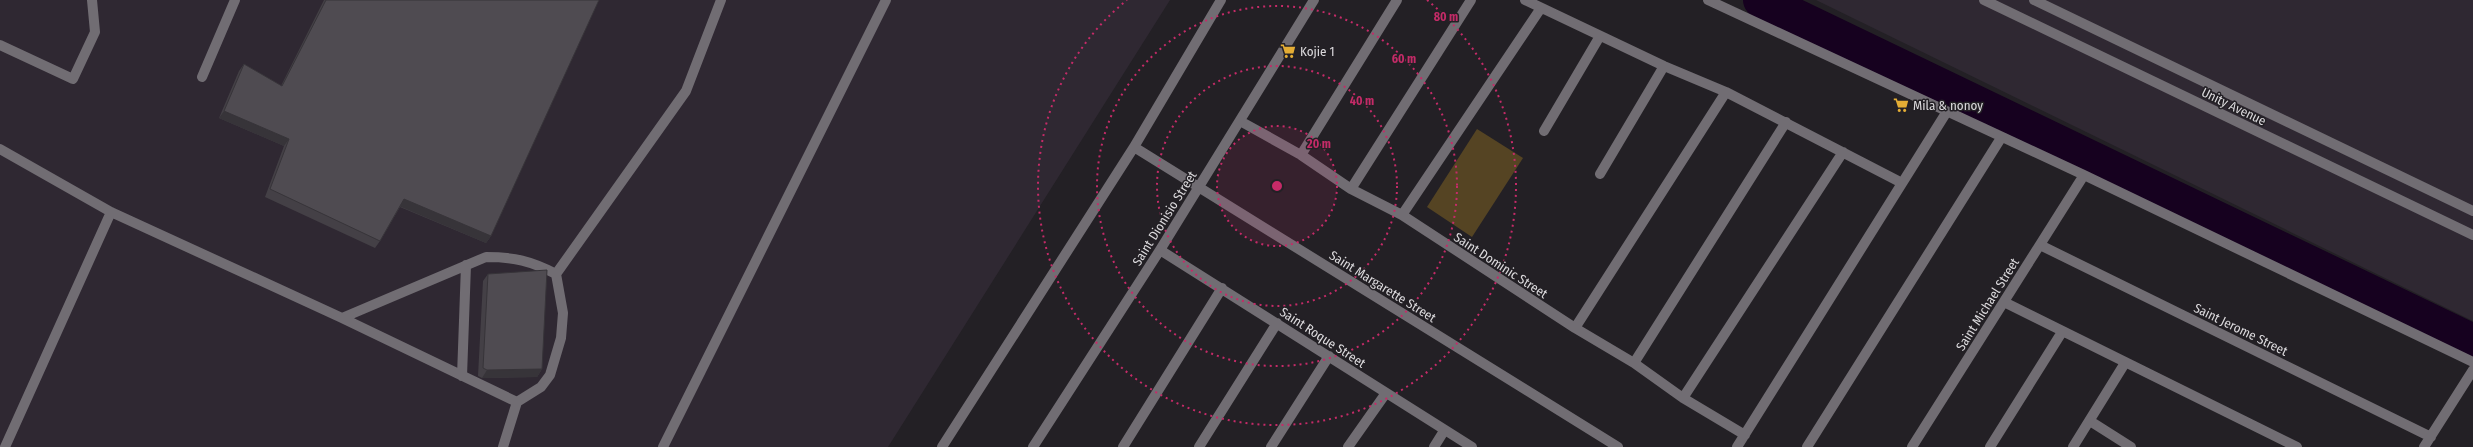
<svg xmlns="http://www.w3.org/2000/svg" width="2473" height="447" font-family="'Fira Sans Condensed',sans-serif">
<rect width="100%" height="100%" fill="#232025"/>
<path fill="#2f2832" d="M0 0H1170L888 447H0Z
M1816 0H2473V321Z"/>
<path fill="#554423" d="M1477 129 1523 158 1472 237 1427 207Z"/>
<g fill="none" stroke-linecap="round" stroke-linejoin="round">
<path stroke="#16011f" stroke-width="36" d="M1761 0 2473 342"/>
<path stroke="#716d73" stroke-width="10" d="M0 45 73 79 95 32 92 0
M202 77 235 0
M0 149 111 212 342 318 486 257C514 257 531 261 556 274L686 91 721 0
M342 318 517 402 503 447
M462 376 466 265
M517 402 541 387 550 375 561 338 563 313 556 274
M5 447 111 212
M663 447 886 0"/>
<path stroke="#716d73" stroke-width="10" d="M1525 0 1664 66 1726 92 1902 183
M1708 0 2084 175 2473 362
M1240 121 1301 155 1351 189 1402 215 1575 328 1634 363 1683 398 1745 435
M1544 131 1600 36
M1134 147 1618 447
M1301 155 1397 0
M1600 174 1664 66
M1351 189 1471 0
M1402 215 1541 8
M2040 245 2431 437
M1160 250 1472 447
M2004 302 2297 447
M1575 328 1726 92
M1634 363 1786 122
M1683 398 1843 152
M2090 421 2131 447
M942 447 1134 147 1221 0
M1033 447 1160 250 1314 0
M1123 447 1222 288
M1199 447 1277 323
M1271 447 1329 356
M1348 447 1386 393
M1434 447 1444 431
M1737 447 1946 113
M1807 447 2001 138
M1912 447 2084 175
M1990 447 2062 332
M2073 447 2125 363
M2424 447 2473 370"/>
<path stroke="#716d73" stroke-width="10" d="M1984 0 2473 235
M2034 0 2473 211"/>
</g>
<path fill="#444046" d="M324 0H599L491 236 486 243 400 207 380 241 375 248 265 197 284 146 219 118 239 71 244 64 281 86Z
M488 274 542 369 537 377 482 378 478 376 483 281Z"/>
<path fill="#373439" d="M224 111 289 139 284 146 219 118Z
M404 199 491 236 486 243 399 206Z
M542 369 537 377 482 378 487 370Z"/>
<path fill="#4f4b51" stroke="#373439" d="M326 0H599L491 236 404 199 380 241 270 189 289 139 224 111 244 64 282 86Z
M547 270 542 369 487 370 483 368 488 274Z"/>
<circle cx="1277" cy="186" r="60" fill="#c52b68" fill-opacity=".12"/>
<g fill="none" stroke="#c52b68" stroke-width="2" stroke-dasharray="2 4">
<circle cx="1277" cy="186" r="60"/>
<circle cx="1277" cy="186" r="120"/>
<circle cx="1277" cy="186" r="180"/>
<path d="M1427 0A239 239 0 1 1 1127 0"/>
</g>
<defs>
<g id="supermarket-bare" transform="scale(1.2)"><path d="M-6-5.5h2.5l.6 2H6L4.5 2H-2.5L-4.4-4H-6ZM-1.5 3.2a1.3 1.3 0 1 0 .1 0ZM3 3.2a1.3 1.3 0 1 0 .1 0Z" fill="#e4ad35" stroke="#232025" stroke-width="2.5" paint-order="stroke"/></g>
</defs>
<g fill-rule="evenodd">
<use href="#supermarket-bare" x="1288" y="51"/>
<use href="#supermarket-bare" x="1901" y="105"/>
</g>
<g text-anchor="middle" stroke-width="3" stroke-linejoin="round" paint-order="stroke">
<g font-size="13" fill="#dcdadd" stroke="#232025" text-anchor="start">
<text x="1300" y="56">Kojie 1</text>
<text x="1913" y="110">Mila &amp; nonoy</text>
</g>
<g font-size="13" fill="#dcdadd" stroke="#232025">
<text transform="translate(2234 106) rotate(26)" y="5">Unity Avenue</text>
<text transform="translate(1164 218) rotate(-58)" y="5">Saint Dionisio Street</text>
<text transform="translate(1501 265) rotate(33)" y="5">Saint Dominic Street</text>
<text transform="translate(1383 286) rotate(32)" y="5">Saint Margarette Street</text>
<text transform="translate(1987 304) rotate(-58)" y="5">Saint Michael Street</text>
<text transform="translate(2241 329) rotate(26)" y="5">Saint Jerome Street</text>
<text transform="translate(1323 337) rotate(33)" y="5">Saint Roque Street</text>
</g>
</g>
<circle cx="1277" cy="186" r="6" fill="#c52b68" stroke="#232025" stroke-width="2"/>
<g font-size="12" text-anchor="middle" font-weight="bold" fill="#c52b68" stroke="#232025" stroke-width="3" stroke-linejoin="round" paint-order="stroke">
<text x="1446" y="21">80 m</text>
<text x="1404" y="63">60 m</text>
<text x="1362" y="105">40 m</text>
<text x="1319" y="148">20 m</text>
</g>
</svg>
